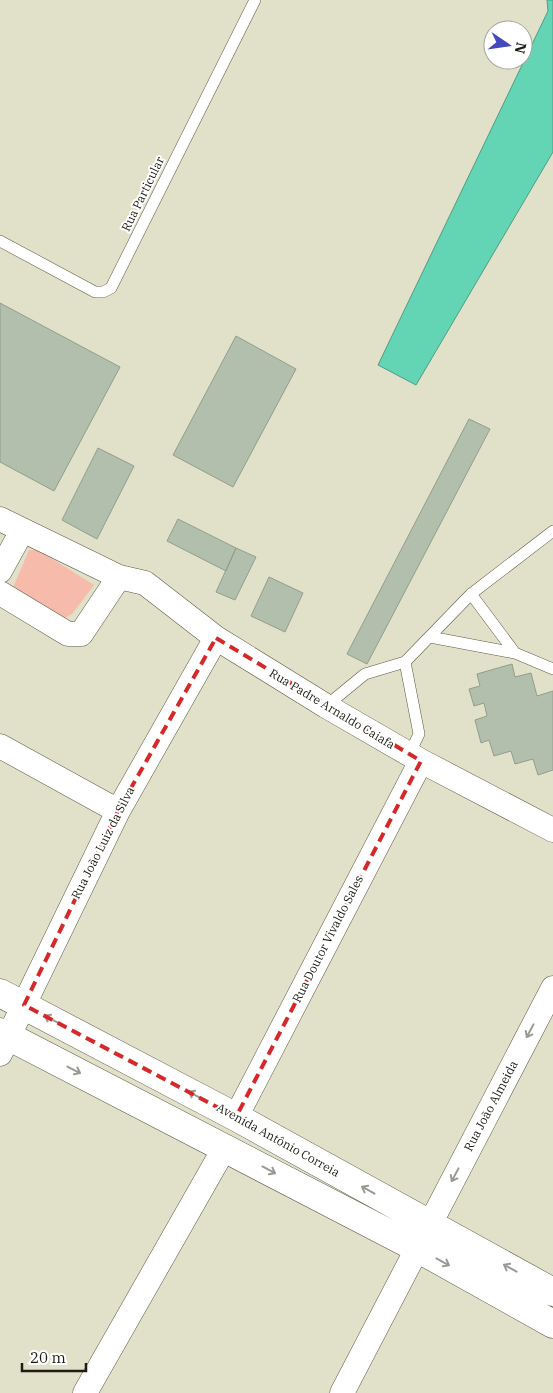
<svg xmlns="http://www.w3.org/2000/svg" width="553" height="1393" font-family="'IBM Plex Serif',serif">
<rect width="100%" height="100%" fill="#e1e0c9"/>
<path fill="#f6bbab" d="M29 550H38L94 585 72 614 61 620 12 590Z"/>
<path fill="#63d4b4" stroke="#4e9d84" d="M547 0H553V152L416 385 378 365 548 11Z"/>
<path fill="#b1bfac" stroke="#919e8c" d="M0 303 120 367 54 491 0 462Z
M236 336 296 369 233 487 173 455Z
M469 419 490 429 367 664 347 654Z
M98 448 134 466 97 539 62 520Z
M178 519 236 548 226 571 167 541Z
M236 548 256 557 235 600 216 592Z
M269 577 303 593 285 632 251 616Z
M512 664 515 677 531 673 537 696 553 691V770L538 775 533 759 515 764 511 751 494 756 489 740 481 743 475 720 487 716 484 703 474 706 469 689 480 686 477 674Z"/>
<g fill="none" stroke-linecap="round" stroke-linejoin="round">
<g stroke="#5d5b47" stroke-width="12">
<path id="service" d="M0 241 95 292H103L111 288 255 0
M471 594 515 653 553 669
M430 637 515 653
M326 706 365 674 405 662
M409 755 419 734 405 662 471 594 553 531"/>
</g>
<g stroke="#5d5b47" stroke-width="25">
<path id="minor" d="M0 519 119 577 145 583 216 638 326 706 421 761 553 830
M0 571 22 531
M0 593 68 634H81L119 577
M0 746 118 811
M0 1054 118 811 216 638
M236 1117 421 761
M85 1393 225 1147
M342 1393 553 988"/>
</g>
<g stroke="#5d5b47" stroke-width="29">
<path id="tertiary" d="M0 993 236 1117 553 1292
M0 1032 417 1248 553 1324"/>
</g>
<use href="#service" stroke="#fff" stroke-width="11"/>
<use href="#minor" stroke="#fff" stroke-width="24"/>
<use href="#tertiary" stroke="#fff" stroke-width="28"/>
</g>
<defs><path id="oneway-shaft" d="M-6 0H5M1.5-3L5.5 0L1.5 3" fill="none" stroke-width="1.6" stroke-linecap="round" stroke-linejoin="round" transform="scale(1.25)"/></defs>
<g stroke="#999995">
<use href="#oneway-shaft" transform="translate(51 1019) rotate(-152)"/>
<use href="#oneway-shaft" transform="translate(530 1031) rotate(118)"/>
<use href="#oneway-shaft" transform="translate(74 1070) rotate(27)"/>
<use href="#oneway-shaft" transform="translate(195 1095) rotate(-152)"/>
<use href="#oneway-shaft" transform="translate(269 1170) rotate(28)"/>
<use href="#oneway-shaft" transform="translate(455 1175) rotate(118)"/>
<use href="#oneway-shaft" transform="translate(368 1190) rotate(-151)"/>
<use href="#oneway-shaft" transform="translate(443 1262) rotate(29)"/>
<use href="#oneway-shaft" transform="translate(510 1268) rotate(-151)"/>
</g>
<path fill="none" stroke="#d62828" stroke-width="4" stroke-dasharray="10 6" stroke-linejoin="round" d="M216 638 421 761 236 1117 24 1005 118 811Z"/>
<g text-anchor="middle" stroke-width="4" stroke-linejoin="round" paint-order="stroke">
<g font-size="12" fill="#1d1c14" stroke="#fff">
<text transform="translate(143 194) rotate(-64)" y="4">Rua Particular</text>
<text transform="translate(332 709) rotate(31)" y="4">Rua Padre Arnaldo Caiafa</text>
<text transform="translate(103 843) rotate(-63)" y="4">Rua João Luiz da Silva</text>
<text transform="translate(328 939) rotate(-63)" y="4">Rua Doutor Vivaldo Sales</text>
<text transform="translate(491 1106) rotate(-62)" y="4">Rua João Almeida</text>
<text transform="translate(278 1140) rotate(29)" y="4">Avenida Antônio Correia</text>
</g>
</g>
<g transform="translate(508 45) rotate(103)"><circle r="24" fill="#ffffff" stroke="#a5a4a1"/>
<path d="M0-4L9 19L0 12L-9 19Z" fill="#434abe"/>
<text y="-8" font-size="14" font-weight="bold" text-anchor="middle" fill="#1d1c14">N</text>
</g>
<path d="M22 1363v8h64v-8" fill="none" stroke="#1d1c14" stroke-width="2.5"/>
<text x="30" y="1363" font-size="15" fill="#1d1c14" stroke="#ffffff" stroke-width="4" paint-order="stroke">20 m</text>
</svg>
